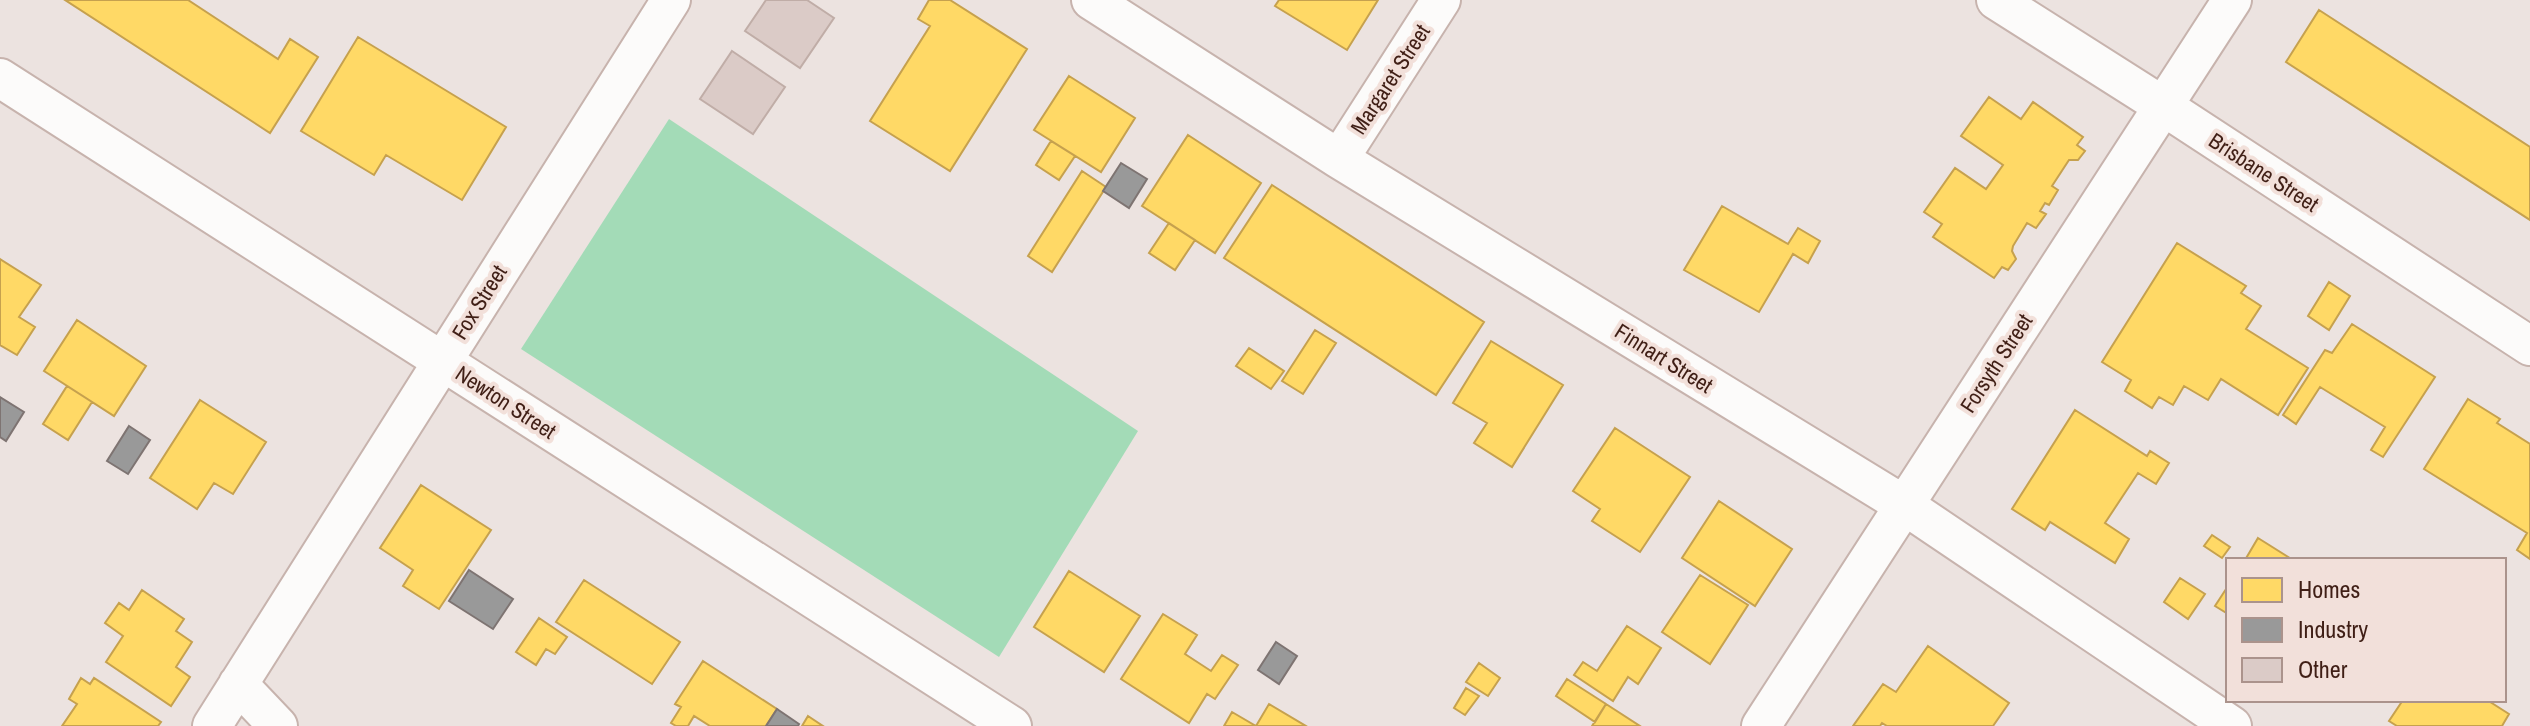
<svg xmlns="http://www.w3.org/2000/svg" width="2530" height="726" font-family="'Archivo Narrow',sans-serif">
<rect width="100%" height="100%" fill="#ece3e0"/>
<path fill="#a3dbb7" d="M669 119 1138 431 999 657 521 349Z"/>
<path fill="#ffd966" stroke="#c6a14e" stroke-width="2" d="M65 0H188L278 59 290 39 318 57 270 133Z
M929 0H950L1027 49 950 171 870 121 930 26 918 19Z
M1279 0H1378L1347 50 1275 6Z
M2319 10 2530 147V220L2286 62Z
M358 37 506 127 462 200 386 155 374 175 301 131Z
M1069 76 1135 118 1101 172 1034 130Z
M1989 97 2021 119 2033 102 2083 137 2077 145 2085 151 2078 160H2069L2052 186 2058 190 2049 205 2045 203 2040 211 2046 214 2036 228 2027 223 2013 246 2012 251 2016 259 2008 270 2002 267 1994 278 1933 237 1942 224 1924 212 1955 168 1986 189 2003 165 1961 136Z
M1188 135 1261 183 1215 253 1142 206Z
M1051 141 1075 156 1059 180 1036 165Z
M1082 171 1106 187 1052 272 1028 256Z
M1272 185 1484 322 1436 395 1224 258Z
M1722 206 1788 244 1798 228 1820 241 1808 263 1793 254 1759 312 1684 270Z
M1169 223 1195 240 1175 270 1149 253Z
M2177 243 2246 286 2241 293 2261 306 2246 329 2308 368 2278 415 2221 379 2208 400 2184 386 2173 405 2159 397 2152 408 2125 391 2131 380 2102 362Z
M0 259 41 285 19 317 35 327 17 355 0 345Z
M2329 282 2350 296 2329 330 2308 316Z
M77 320 146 366 114 416 44 371Z
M2352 324 2435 377 2383 457 2371 450 2385 427 2320 387 2296 424 2283 415 2325 350 2332 353Z
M1315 330 1336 343 1303 394 1282 381Z
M1491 341 1563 385 1512 467 1474 443 1487 423 1453 403Z
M1249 348 1284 371 1271 389 1236 366Z
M67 386 92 402 68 440 43 424Z
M2468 399 2500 419 2497 423 2530 444V559L2517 550 2527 533 2424 469Z
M200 400 266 442 233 494 214 483 197 509 150 478Z
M2075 410 2147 456 2150 451 2169 463 2156 484 2138 473 2105 523 2129 539 2115 563 2050 522 2045 530 2012 509Z
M1615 428 1690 477 1640 552 1592 521 1600 509 1573 491Z
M421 485 491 530 439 609 403 586 413 570 380 548Z
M1719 501 1792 549 1755 606 1682 558Z
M2212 535 2230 547 2222 558 2204 546Z
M2258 538 2293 560H2245Z
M1069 571 1140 616 1104 672 1034 627Z
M1700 575 1748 605 1710 664 1662 632Z
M2180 578 2205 594 2188 619 2164 602Z
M584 580 680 642 652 684 556 622Z
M2228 586V614L2215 606Z
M142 590 184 619 176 631 192 642 176 667 190 677 171 706 106 662 123 636 105 623 119 603 129 610Z
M1163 614 1197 635 1185 654 1211 671 1222 655 1238 665 1215 699 1207 694 1189 723 1121 679Z
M539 618 567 637 555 654 546 649 536 665 516 652Z
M1627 626 1661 648 1638 684 1628 677 1613 701 1574 675 1583 662 1597 671Z
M1928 646 2009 703 1993 726H1887L1882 723 1880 726H1853L1883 684 1896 692Z
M703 661 777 709 766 726H710L694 716 688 726H676L671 723 681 707 675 704Z
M1479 663 1500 678 1488 696 1466 682Z
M81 678 90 684 94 678 161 722 158 726H62L77 704 69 699Z
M1567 679 1606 704 1595 722 1556 696Z
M1466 688 1479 696 1465 715 1454 708Z
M2403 700H2487L2509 714 2502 726H2397L2389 721Z
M1269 704 1306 726H1224L1232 712 1256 726Z
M1606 704 1640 726H1592Z
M808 716 823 726H802Z"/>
<path fill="#999" stroke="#7e7472" stroke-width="2" d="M1121 163 1147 179 1129 208 1103 191Z
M0 397 24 412 6 441 0 437Z
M129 426 150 440 128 474 107 461Z
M469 570 513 599 493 629 449 601Z
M1276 642 1297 656 1279 684 1258 670Z
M777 709 799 724 798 726H766Z"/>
<path fill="#dbcbc7" stroke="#c0ada7" stroke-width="2" d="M766 0H807L834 18 800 68 745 31Z
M732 51 785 87 753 134 700 99Z"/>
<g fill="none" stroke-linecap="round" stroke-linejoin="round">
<g stroke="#c7b3ad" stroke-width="42">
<path id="minor" d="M1091 0 1339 159 1904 505 2232 726
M1996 0 2163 106 2530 346
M0 78 1012 726
M1339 159 1441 0
M238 684 278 726
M212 726 671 0
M1761 726 2232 0"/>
</g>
<use href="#minor" stroke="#fcfbfa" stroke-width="38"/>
</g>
<g text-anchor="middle" stroke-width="8" stroke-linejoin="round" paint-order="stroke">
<g font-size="22" fill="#401f16" stroke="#f2e0da">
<text transform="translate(1390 79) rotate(-57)" y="8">Margaret Street</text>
<text transform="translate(2264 172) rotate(33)" y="8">Brisbane Street</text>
<text transform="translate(479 302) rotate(-58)" y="8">Fox Street</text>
<text transform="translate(1664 358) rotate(32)" y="8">Finnart Street</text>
<text transform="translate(1996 363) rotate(-57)" y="8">Forsyth Street</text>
<text transform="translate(506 402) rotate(33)" y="8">Newton Street</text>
</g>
</g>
<rect x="2226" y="558" width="280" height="144" fill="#f2e0da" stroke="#ab938c" stroke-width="2"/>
<rect x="2242" y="578" width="40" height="24" fill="#ffd966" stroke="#ab938c" stroke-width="2"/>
<text x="2298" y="598" font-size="24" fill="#401f16">Homes</text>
<rect x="2242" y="618" width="40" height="24" fill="#999999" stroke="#ab938c" stroke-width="2"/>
<text x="2298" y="638" font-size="24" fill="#401f16">Industry</text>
<rect x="2242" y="658" width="40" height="24" fill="#dbcbc7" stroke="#ab938c" stroke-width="2"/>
<text x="2298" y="678" font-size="24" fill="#401f16">Other</text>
</svg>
